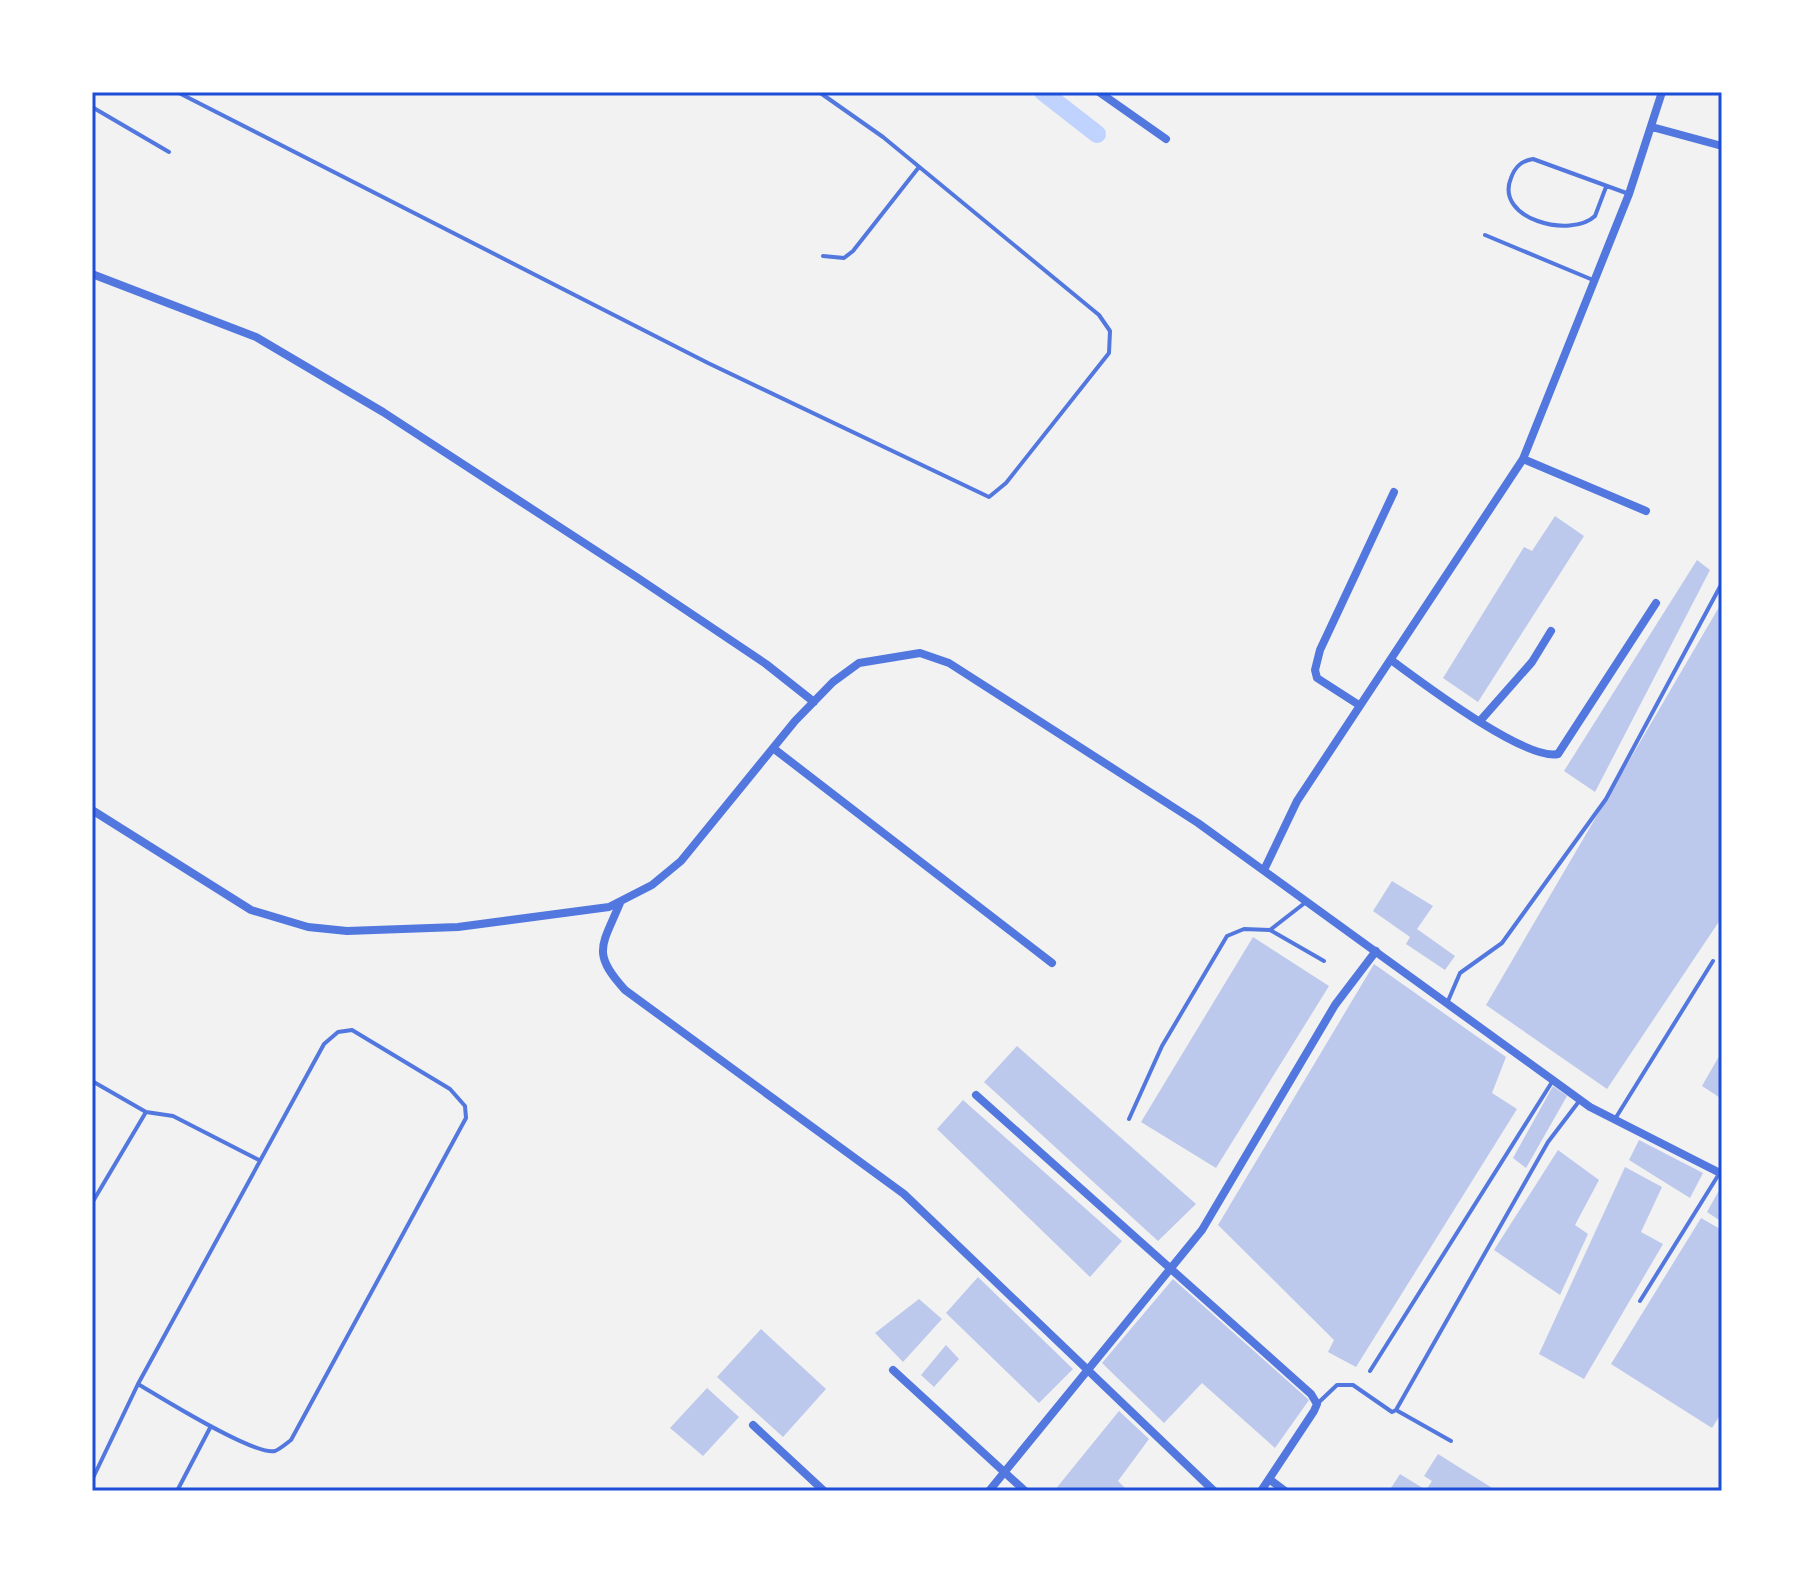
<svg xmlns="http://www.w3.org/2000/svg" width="1814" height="1583" font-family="'Work Sans',sans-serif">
<rect width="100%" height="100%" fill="#f2f2f2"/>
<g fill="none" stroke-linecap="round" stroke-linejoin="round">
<path stroke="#bfd3fe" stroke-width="18" d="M1043 92 1097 134"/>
</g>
<path fill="#bdc9ec" d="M1555 516 1584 536 1478 702 1443 678 1524 547 1532 551Z
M1697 560 1710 570 1595 792 1564 771Z
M1722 602V917L1607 1089 1486 1005Z
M1392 881 1433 906 1417 929 1455 956 1445 970 1406 944 1410 937 1373 911Z
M1253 937 1329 986 1216 1168 1141 1122Z
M1374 964 1506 1057 1492 1093 1517 1109 1356 1367 1328 1352 1334 1340 1218 1225Z
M1017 1046 1196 1204 1158 1241 984 1082Z
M1722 1051V1099L1702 1086Z
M1553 1086 1567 1096 1526 1168 1513 1158Z
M963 1100 1122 1241 1090 1277 937 1129Z
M1639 1140 1703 1173 1690 1198 1629 1160Z
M1558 1150 1599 1180 1575 1225 1588 1234 1560 1295 1494 1250Z
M1625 1167 1662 1187 1641 1232 1663 1244 1584 1379 1539 1354Z
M1722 1185V1222L1707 1212Z
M1701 1218 1722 1230V1412L1712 1428 1611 1364Z
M978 1277 1073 1369 1039 1403 946 1313Z
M1173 1279 1309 1400 1275 1448 1202 1383 1164 1423 1102 1363Z
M919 1299 942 1319 903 1362 875 1333Z
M761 1329 826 1389 783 1437 717 1377Z
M946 1345 959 1359 934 1387 921 1375Z
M707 1388 739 1417 703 1456 670 1428Z
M1119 1411 1149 1439 1118 1481 1128 1491H1054Z
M1438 1454 1497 1491H1389L1400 1474 1426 1490 1432 1481 1424 1476Z"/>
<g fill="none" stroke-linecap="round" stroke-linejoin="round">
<path stroke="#5277de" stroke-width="4" d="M177 92 708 363 989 497 1006 483 1109 353 1110 331 1099 315 883 137 819 92
M92 107 169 152
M1606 187 1595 216C1571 239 1494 219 1511 178 1515 167 1521 161 1533 159L1629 194
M1485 235 1593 280
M823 256 844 258 853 251 919 167
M1270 930 1324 961
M1448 1001 1460 973 1502 943 1606 799 1722 583
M92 1081 146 1112 173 1116 259 1160
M1129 1119 1162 1046 1227 936 1244 929 1270 930 1306 902
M1615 1119 1713 961
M92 1203 146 1112
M1640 1301 1719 1174
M1370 1371 1552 1082
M1317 1404 1337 1385H1353L1392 1412 1396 1410 1548 1142 1580 1100
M1396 1410 1451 1441
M92 1480 138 1384 324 1044 338 1032 352 1030 450 1089 465 1106 466 1118 291 1440C287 1443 280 1449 275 1451 254 1456 160 1397 138 1384
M177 1491 211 1426"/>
<path stroke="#5277de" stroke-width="8" d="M1099 92 1166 139
M1652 127 1722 146
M92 274 256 337 383 412 638 578 766 664 814 702
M1523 459 1646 511
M1391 660C1421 682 1525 761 1558 754L1656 603
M1359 705 1317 678 1315 670 1320 650 1394 492
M1480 721 1532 662 1551 631
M773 748 1052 963
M92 810 251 910 308 927 347 931 458 927 609 907 652 885 681 861 795 721 833 682 859 663 920 653 949 663 1198 823 1590 1107 1722 1174
M1264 870 1297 801 1523 459 1629 194 1662 92
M620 903C602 946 591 953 625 990L904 1194 1214 1491
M976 1095 1311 1394 1317 1404 1314 1411 1261 1491
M893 1370 1025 1491
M753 1425 824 1491
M1269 1479 1285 1491
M989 1491 1202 1230 1335 1005 1376 951"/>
</g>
<rect width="1814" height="1583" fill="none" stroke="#ffffff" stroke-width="188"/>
<rect x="94" y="94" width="1626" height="1395" fill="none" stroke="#1d4ed8" stroke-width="3"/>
</svg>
